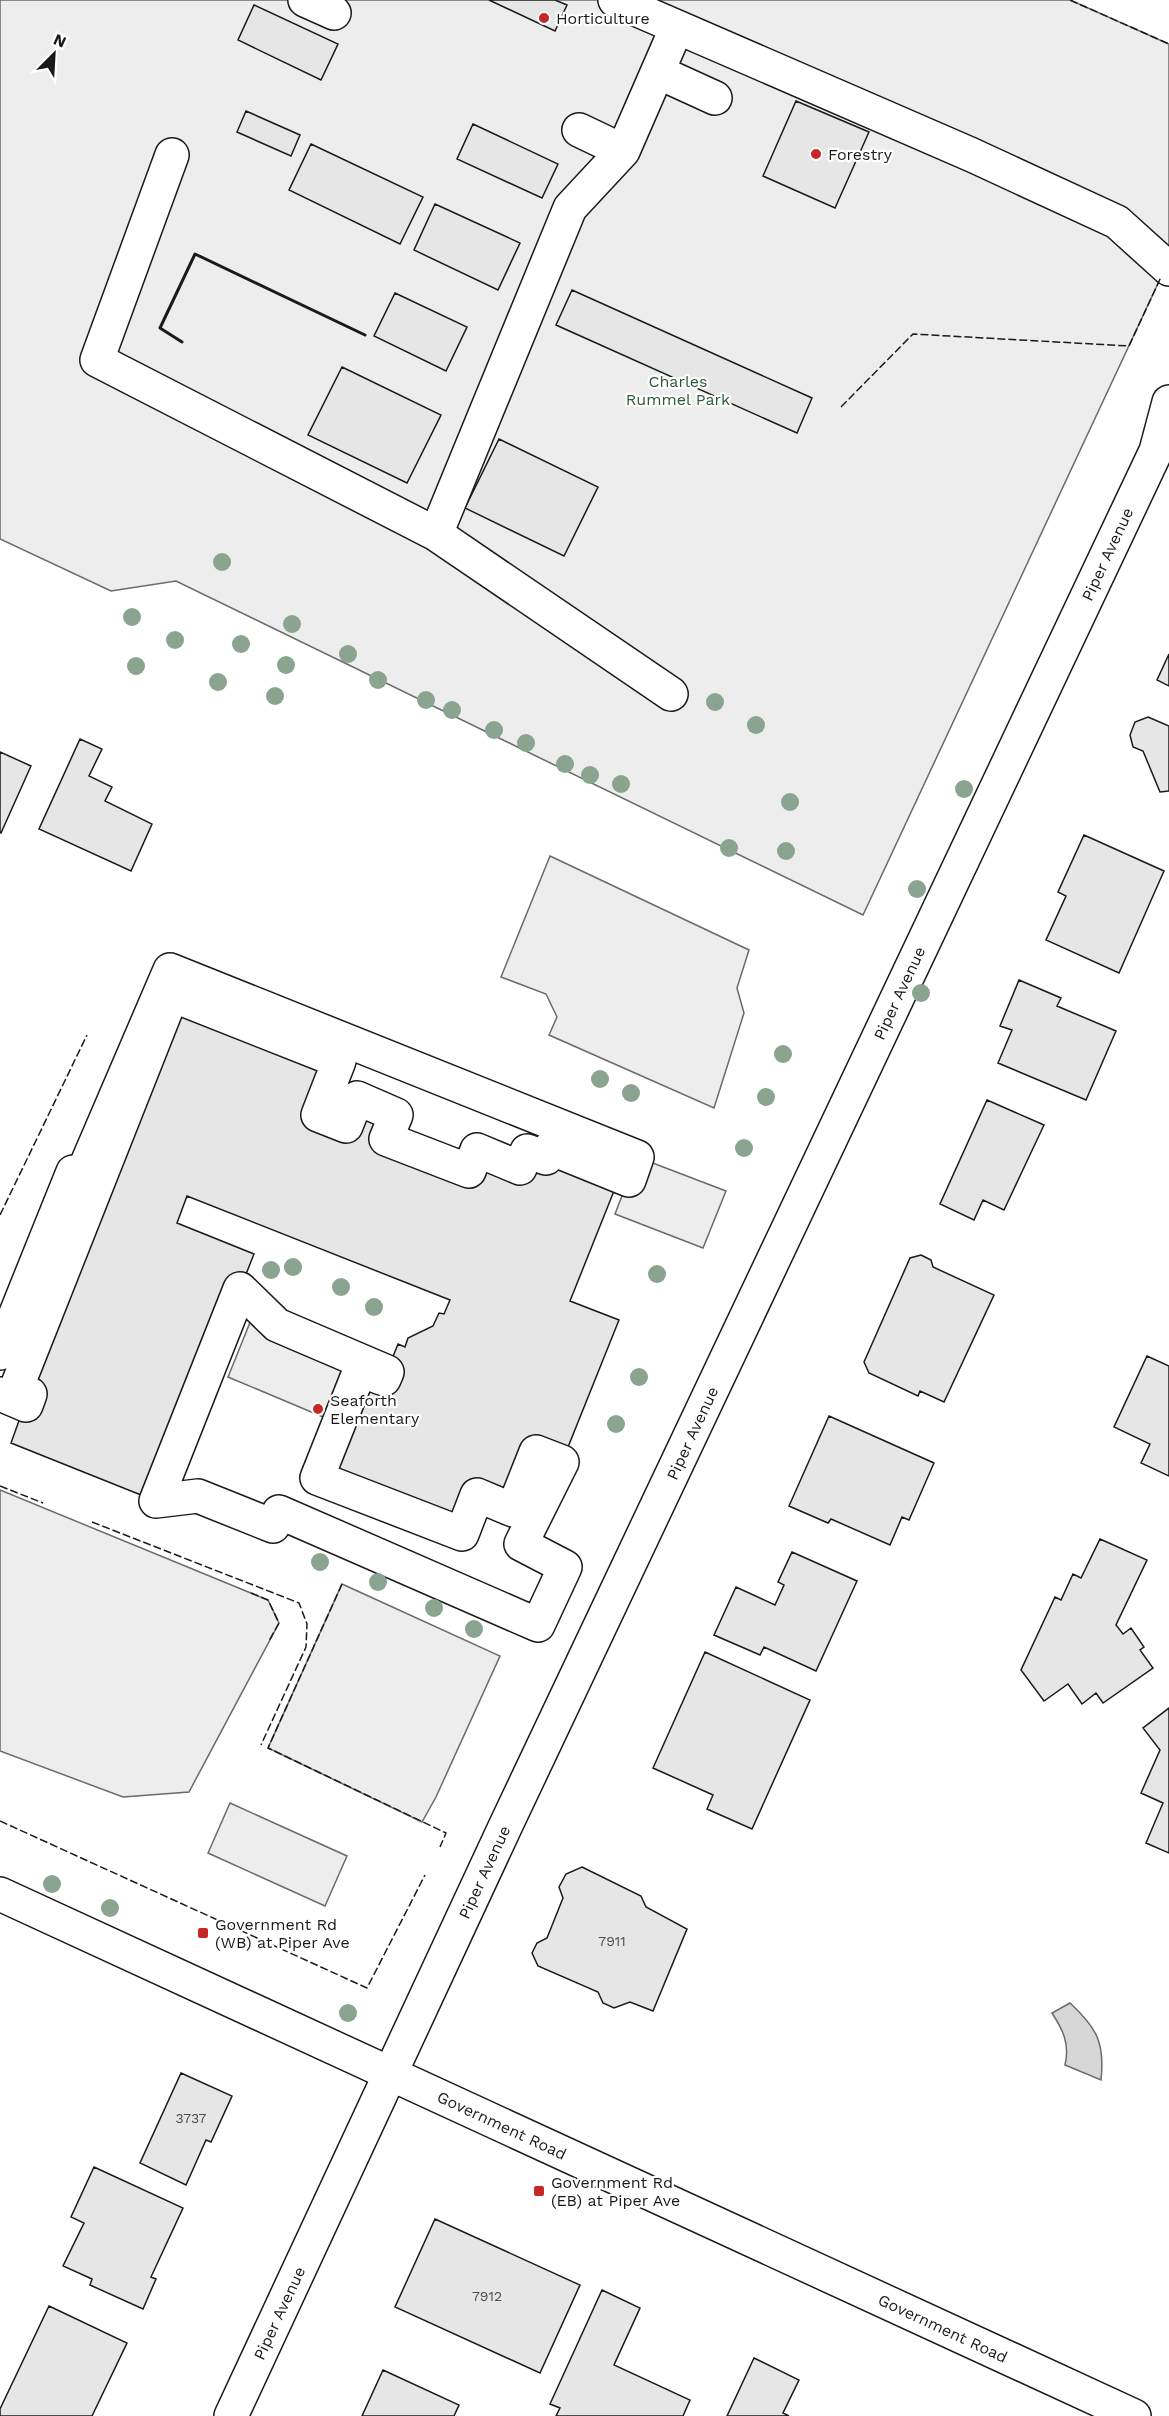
<svg xmlns="http://www.w3.org/2000/svg" width="1169" height="2416" font-family="'Work Sans',sans-serif">
<rect width="100%" height="100%" fill="#fff"/>
<path fill="#ededed" stroke="#6a6a6a" stroke-width="1.5" d="M0 0H1070L1169 44V260L863 915 176 581 111 591 0 539Z
M550 856 749 950 737 988 744 1013 714 1108 549 1035 557 1017 546 994 501 977Z
M637 1157 726 1191 703 1248 615 1214Z
M253 1315 361 1361 335 1422 228 1377Z
M0 1490 268 1600 279 1623 189 1792 123 1797 0 1751Z
M342 1584 500 1656 436 1797 422 1822 268 1748Z
M230 1803 347 1856 325 1906 208 1853Z"/>
<path fill="#d7d7d7" stroke="#6a6a6a" stroke-width="1.5" d="M1070 2003C1097 2028 1105 2043 1101 2080L1065 2065C1070 2044 1063 2030 1052 2013Z"/>
<path fill="#e6e6e6" stroke="#1a1a1a" stroke-width="1.5" d="M489 0H555L567 5 555 31Z
M254 5 338 44 321 80 238 40Z
M796 101 869 132 835 208 763 176Z
M246 111 300 135 291 156 237 132Z
M473 124 558 164 542 198 457 159Z
M311 144 423 197 400 244 289 190Z
M435 204 520 243 498 290 414 250Z
M572 290 812 398 797 433 556 325Z
M395 293 467 327 446 371 374 336Z
M342 367 441 415 407 483 308 435Z
M499 439 598 487 564 556 465 508Z
M1169 654V686L1157 680Z
M1148 717 1169 726V791L1160 792 1143 751 1133 747 1130 735 1135 722Z
M80 739 102 749 89 776 112 787 105 801 152 824 131 871 39 829Z
M0 752 31 766 1 833H0Z
M1084 835 1164 871 1119 973 1046 940 1066 896 1058 892Z
M1019 980 1061 998 1057 1006 1116 1031 1086 1100 998 1063 1012 1030 1000 1026Z
M172 995 339 1061 346 1126 357 1098 469 1171 550 1148 620 1176 570 1301 619 1320 562 1462 513 1510 477 1495 462 1534 317 1478 360 1370 384 1379 398 1344 405 1347 408 1338 433 1326 439 1313 444 1314 450 1300 187 1196 177 1223 254 1254 156 1501 11 1443Z
M987 1100 1044 1125 1004 1210 983 1200 974 1220 940 1204Z
M921 1255 931 1260 933 1267 994 1295 944 1402 920 1391 918 1396 869 1373 864 1362 910 1258Z
M1147 1356 1169 1366V1476L1141 1463 1150 1444 1114 1427Z
M829 1416 934 1463 909 1520 902 1517 890 1545 831 1519 828 1523 789 1506Z
M1100 1539 1147 1560 1116 1625 1123 1634 1131 1628 1144 1647 1140 1650 1153 1668 1103 1703 1096 1693 1082 1704 1068 1684 1044 1701 1021 1670 1055 1597 1061 1600 1073 1574 1081 1578Z
M792 1552 857 1581 816 1671 764 1647 760 1655 714 1635 736 1587 775 1605 784 1585 778 1582Z
M705 1652 810 1700 752 1829 707 1809 713 1795 653 1768Z
M1169 1708V1853L1146 1843 1163 1803 1141 1793 1160 1750 1143 1728Z
M582 1867 641 1896 646 1907 687 1929 653 2011 630 2002 614 2008 603 2003 598 1992 538 1966 532 1953 537 1943 547 1938 563 1898 559 1887 566 1874Z
M181 2073 232 2096 211 2142 206 2140 186 2185 140 2163Z
M94 2167 183 2208 151 2277 156 2279 143 2309 90 2285 92 2279 63 2266 84 2223 71 2217Z
M435 2219 580 2285 540 2373 395 2307Z
M602 2290 640 2308 614 2365 690 2400 683 2416H556L560 2408 550 2404Z
M49 2306 127 2343 92 2416H0V2409Z
M754 2358 799 2380 783 2413 789 2416H727Z
M383 2370 459 2405 454 2416H362Z"/>
<g fill="none" stroke-linecap="round" stroke-linejoin="round">
<g stroke="#1a1a1a" stroke-width="36">
<path id="minor" d="M305 0 334 13
M615 0 972 155 1117 222 1169 269
M658 72 715 98
M579 130 623 151 677 27
M172 155 97 360 436 534 570 208 623 151
M436 534 671 694
M240 1289 277 1325 387 1372 384 1379 360 1370 317 1478 462 1534 477 1495 513 1510 536 1452 562 1462 521 1544 565 1567 538 1625 279 1512 273 1526 198 1496 156 1501Z
M0 1353 73 1172 82 1175 170 970 637 1157 629 1180 550 1148 546 1158 527 1151 520 1168 477 1150 469 1171 386 1139 396 1115 357 1098 346 1126 318 1115 339 1061 172 995 16 1389 30 1394 26 1405 0 1394
M0 1894 1134 2416
M231 2416 505 1827 1156 451 1169 402"/>
</g>
<use href="#minor" stroke="#fff" stroke-width="33"/>
<path stroke="#1a1a1a" stroke-width="1.5" stroke-dasharray="8 3" stroke-linecap="butt" d="M1070 0 1169 44
M841 407 913 334 1129 346 1161 277
M0 1215 87 1035
M0 1486 43 1503
M92 1522 299 1603 307 1624 306 1647 261 1745
M342 1584 268 1748 446 1833 440 1847
M251 1593 268 1600 279 1623 269 1641
M0 1821 367 1988 425 1875"/>
<path stroke="#1a1a1a" stroke-width="3" d="M182 342 160 328 195 254 365 335"/>
</g>
<g fill="#8aa48f">
<circle cx="222" cy="562" r="9"/>
<circle cx="132" cy="617" r="9"/>
<circle cx="292" cy="624" r="9"/>
<circle cx="175" cy="640" r="9"/>
<circle cx="241" cy="644" r="9"/>
<circle cx="348" cy="654" r="9"/>
<circle cx="286" cy="665" r="9"/>
<circle cx="136" cy="666" r="9"/>
<circle cx="378" cy="680" r="9"/>
<circle cx="218" cy="682" r="9"/>
<circle cx="275" cy="696" r="9"/>
<circle cx="426" cy="700" r="9"/>
<circle cx="715" cy="702" r="9"/>
<circle cx="452" cy="710" r="9"/>
<circle cx="756" cy="725" r="9"/>
<circle cx="494" cy="730" r="9"/>
<circle cx="526" cy="743" r="9"/>
<circle cx="565" cy="764" r="9"/>
<circle cx="590" cy="775" r="9"/>
<circle cx="621" cy="784" r="9"/>
<circle cx="964" cy="789" r="9"/>
<circle cx="790" cy="802" r="9"/>
<circle cx="729" cy="848" r="9"/>
<circle cx="786" cy="851" r="9"/>
<circle cx="917" cy="889" r="9"/>
<circle cx="921" cy="993" r="9"/>
<circle cx="783" cy="1054" r="9"/>
<circle cx="600" cy="1079" r="9"/>
<circle cx="631" cy="1093" r="9"/>
<circle cx="766" cy="1097" r="9"/>
<circle cx="744" cy="1148" r="9"/>
<circle cx="293" cy="1267" r="9"/>
<circle cx="271" cy="1270" r="9"/>
<circle cx="657" cy="1274" r="9"/>
<circle cx="341" cy="1287" r="9"/>
<circle cx="374" cy="1307" r="9"/>
<circle cx="639" cy="1377" r="9"/>
<circle cx="616" cy="1424" r="9"/>
<circle cx="320" cy="1562" r="9"/>
<circle cx="378" cy="1582" r="9"/>
<circle cx="434" cy="1608" r="9"/>
<circle cx="474" cy="1629" r="9"/>
<circle cx="52" cy="1884" r="9"/>
<circle cx="110" cy="1908" r="9"/>
<circle cx="348" cy="2013" r="9"/>
</g>
<g fill="#c62828" stroke="#fff" stroke-width="2">
<circle cx="544" cy="18" r="6"/>
<circle cx="816" cy="154" r="6"/>
<circle cx="318" cy="1409" r="6"/>
<rect x="197" y="1927" width="12" height="12" rx="3"/>
<rect x="533" y="2185" width="12" height="12" rx="3"/>
</g>
<g text-anchor="middle" stroke-width="4.5" stroke-linejoin="round" paint-order="stroke">
<g font-size="14" fill="#4d4d4d">
<text x="612" y="1946">7911</text>
<text x="191" y="2123">3737</text>
<text x="487" y="2301">7912</text>
</g>
<g font-size="16" fill="#1a1a1a" stroke="#fff" text-anchor="start">
<text x="556" y="24">Horticulture</text>
<text x="828" y="160">Forestry</text>
<text x="330" y="1406">Seaforth<tspan x="330" dy="18">Elementary</tspan></text>
<text x="215" y="1930">Government Rd<tspan x="215" dy="18">(WB) at Piper Ave</tspan></text>
<text x="551" y="2188">Government Rd<tspan x="551" dy="18">(EB) at Piper Ave</tspan></text>
</g>
<g font-size="16" fill="#2b5a34" stroke="#fff">
<text x="678" y="387">Charles<tspan x="678" dy="18">Rummel Park</tspan></text>
</g>
<g font-size="16" fill="#1a1a1a" stroke="#fff">
<text transform="translate(1107 554) rotate(-65)" y="6">Piper Avenue</text>
<text transform="translate(899 993) rotate(-65)" y="6">Piper Avenue</text>
<text transform="translate(692 1433) rotate(-65)" y="6">Piper Avenue</text>
<text transform="translate(484 1872) rotate(-65)" y="6">Piper Avenue</text>
<text transform="translate(502 2125) rotate(25)" y="6">Government Road</text>
<text transform="translate(279 2313) rotate(-65)" y="6">Piper Avenue</text>
<text transform="translate(943 2328) rotate(25)" y="6">Government Road</text>
</g>
</g>
<g transform="translate(54 54) rotate(24)" stroke="#ffffff" stroke-width="4.5" paint-order="stroke">
<path d="M0-4.5L10 22L0 15L-10 22Z" fill="#1a1a1a"/>
<text y="-9" font-size="16" font-weight="bold" text-anchor="middle" fill="#1a1a1a">N</text>
</g>
</svg>
